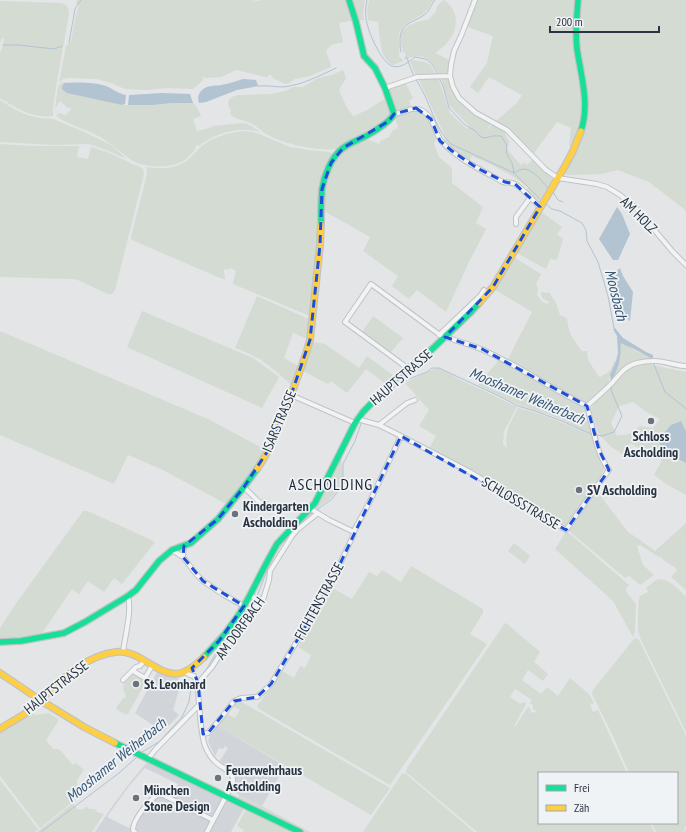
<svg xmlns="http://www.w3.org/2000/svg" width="686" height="832" font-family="'PT Sans Narrow',sans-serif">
<rect width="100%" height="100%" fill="#e3e5e7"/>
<path fill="#d1d5da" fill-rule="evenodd" d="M157 672 169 676 178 677 179 690 173 710 179 715 163 732 135 713Z
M218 726 285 766 262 806 239 795 235 791 236 782 235 775 230 769 219 762 228 748 225 746 223 749 219 748 215 756 208 741 210 736Z
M148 761 244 808 231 832H95L111 808 128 785ZM145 768 178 784 171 797 157 791 138 814 129 828 107 817 129 786Z"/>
<path fill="#d4dbd3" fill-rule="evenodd" d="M76 0H256L252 1 253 2 261 0H348L355 20 339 23 343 42 331 45 326 51 331 66V67L310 76 295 79 289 83 285 84 273 78 270 74 267 77H265L236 70 221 77 207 78 203 77V80L193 89 168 88 147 90 125 89 111 83 97 79 68 78 63 79 59 83 66 46 71 42 75 19 79 5 76 4 77 1Z
M350 0H365L363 14 364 20H357V14Z
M369 0H434C430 4 429 9 424 13 416 20 401 23 399 35 398 42 400 50 399 57L402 59 403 61 393 65C379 59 380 34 378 22L368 20 367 11Z
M444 0C460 11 459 31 445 45 442 48 439 50 435 53L451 61 448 74H439C431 59 422 51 405 60L404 58 406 57 405 53 403 52C402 47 400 40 401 35 402 26 420 20 428 20L435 13 438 5Z
M476 0H686V212L684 209 649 182 618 170 602 174 567 175 564 171 576 150 569 146 571 128 557 122 534 153H531L495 122 517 103 522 95 489 77 478 93 470 87 487 63 493 36 465 26Z
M0 1 61 3C67 4 69 8 69 14L57 81 53 108V116C33 119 16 108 0 98V54L1 49H2L4 39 2 38 0 44Z
M414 60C429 63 429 61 436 75H416L410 62Z
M343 70 346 78 339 90 346 106 353 116H354L369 109 386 98C389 106 393 112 388 120L341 148C323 153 283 144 268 135 262 132 258 127 252 124 244 119 237 121 230 114L231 111C226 102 227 98 238 95L271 94 285 91 293 87H303L318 78 332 75Z
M444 77C453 80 452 91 457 98 465 110 479 117 491 123L486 132 492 125 504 131 509 142 507 149 521 165 524 162 527 165 533 159 552 178V181L538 202 527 191 528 187 509 174 490 164 472 156 470 160 447 145 443 141 446 138 418 78 433 79 438 78 450 113 467 129 469 126 449 105 441 78Z
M63 82 64 83 62 87 122 105H153L172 103H193L197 107 201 116 193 119 197 131 206 129 213 126 243 123 250 125 260 132C239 126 215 133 199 146L197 145 195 147 196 148C192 153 188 158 183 161 170 169 142 168 130 159 120 152 111 143 100 137 86 129 69 125 56 116L59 113 66 115 72 108H68L60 101 55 109 58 86Z
M405 82 413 98 409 101 411 107 398 111H396C393 106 386 93 390 89 393 86 401 84 405 82Z
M0 100 14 109 27 115 40 118 53 119 80 130 111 145 127 159 101 148 89 144 54 145 0 142Z
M418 110 428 118 436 137 434 144 439 157 452 168V183L483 207 476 223 486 229 468 264 446 312 417 290 409 299 392 286 398 276 363 251 370 237 324 211V189L332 163 343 151 364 139 369 140 379 144 381 141 389 137 393 130 396 129 398 127C397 124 395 120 396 117 398 112 413 111 418 110Z
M242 131 251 132 259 134 290 147 309 150 329 152 331 153 333 156 327 168 321 211 311 316H310L233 284V282L236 271 230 268 228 270 224 269V273L225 278 224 280 222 278H220L132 240 131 237 147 174V169L145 167C161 169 177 170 190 158 195 153 200 147 206 143 216 136 230 133 242 131Z
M0 144 33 146H79L77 157 88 159 91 147 107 152 133 164 140 167 143 169 144 174 115 290 112 294H108L78 280 72 279 0 277Z
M540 211 562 227 557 234 563 239 557 260 550 259 546 269 517 253Z
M512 258H515L541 274 536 284 538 289 537 295 542 302 548 304 549 302 542 298 541 294 542 292 546 293 549 292 556 303 560 315 567 318C569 335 572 337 582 351H587L588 360 599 377C609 373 611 371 614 361H616L610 375 608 384 590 402 587 403 581 401 507 361 532 312 494 289Z
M257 296 311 320 310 340 293 333 284 358 300 367 292 385H291C282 376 267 363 256 357 249 353 242 351 235 348Z
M142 311 253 358 279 377 262 408 127 347Z
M373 316 403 338 391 352 362 332Z
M0 331 208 419 266 450 256 466 228 505 161 469 128 455 114 484 0 435Z
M314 342 325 344 359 368 367 356 394 376 386 384 366 369 347 393 331 381 328 384 303 371 311 343Z
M621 342C630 349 641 352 650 358V360L632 364 614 379 620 356V344Z
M499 360 583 406 588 411 592 435 561 419 547 414 519 405 478 385Z
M648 362 652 365 686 372V431L681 421 661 451 685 463 686 462V495L666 484 654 475 662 460 630 443 622 454 610 446 598 433 591 409 594 403 630 368ZM633 402 648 413 660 419 653 428 640 426 629 434 617 436 611 423 619 406Z
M436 368C446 370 453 376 462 381 481 389 499 398 517 407L504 431 503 444 507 449C504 431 510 424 518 408 545 414 570 426 595 437L600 456 605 468C594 489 580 508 566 527L489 483 491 480 488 481 436 454 437 452 430 447 436 436 419 426 429 410 405 383Z
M338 456 342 458C341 465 343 471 342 477 340 492 329 500 317 508L316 507Z
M596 490 628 532 640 540 655 551 686 523V590L671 577 677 570C674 565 669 565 665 561 663 560 662 558 661 557H659L640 545 637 546 643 565 654 575 640 585 629 576 625 578 569 531 585 508Z
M83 511H87L119 525 155 542 122 584 114 578 104 592 88 581 79 594 72 589 40 636 0 641V628L17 602Z
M566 532 570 534 629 585 625 590 636 604 635 631 633 637 613 601 555 549Z
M514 543 530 556 525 564 508 551Z
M411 566 483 609V613L470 634 487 644 390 785 259 709 257 706 273 685 282 671 294 678 300 666 305 668 311 655 298 647 332 588 352 599 369 572 377 576 382 570 401 582Z
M661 579C671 580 680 591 686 597V732L641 640 638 630V611L639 599 640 596 648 592 646 588 656 580Z
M505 623 507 624 540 652 534 662 548 674 543 681 528 670 522 680 541 694 547 687 558 696 570 678 589 694 594 703 590 705 593 712 598 710 627 773H539V823H650L654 832H477L406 772 407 768ZM515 689 532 700 530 703 533 705V709L536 711 534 713 531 712 530 708 528 707 515 727 514 726 526 704 524 702 520 704 510 697Z
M636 638 639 640 686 736V824L684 832H656L652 823H677V773H629L613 736 592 694 593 690 633 640Z
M133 672 144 678 143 687 128 714H125L117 710 116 708 123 698H125L126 696C120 684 125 681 133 672Z
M236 702H242L390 788 371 815 218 726 227 714 235 718 240 710 233 706Z
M30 713 36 715 49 713 58 719V721L57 723 46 740 53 749H59L73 765 76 763 84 770 77 780 78 796 75 800 40 828 0 776V731Z
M404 773 406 774 474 832H363L401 775Z
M0 780 38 829 35 832H0Z
M239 795 262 806 310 832H303L276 817 237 799Z
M73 803 77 809C81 810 83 810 86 807H88L89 809H95L97 812 104 814 92 832H37Z
M246 810 273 821 295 832H243L244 830 237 826Z"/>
<path fill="#b2c3d1" d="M243 79 256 80 258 86 237 90 206 102 199 103C196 94 202 87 212 86 215 85 218 86 221 85 228 84 236 81 243 79Z
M64 83C75 82 96 82 106 86 113 89 119 94 126 95L125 104 122 105 67 93 62 89V87Z
M162 93 190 94 193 103H172L153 105H128L129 95Z
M617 207 622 214 630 234 618 260H613L599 239Z
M620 268 623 276 633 292 630 321 616 309 611 276Z
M615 328 623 338 646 352 653 355V357L652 359C648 357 644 354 640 352 634 348 627 347 621 343 620 347 621 351 620 356 620 362 615 377 611 381L610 375 616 361 618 353 617 336 613 329Z
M681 421 686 431V463L661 451 659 439 671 425Z"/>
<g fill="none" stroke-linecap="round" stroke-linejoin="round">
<path stroke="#b2c3d1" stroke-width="1" d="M367 0C366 6 365 12 366 18 367 30 381 62 392 66 400 69 409 62 415 57 418 58 422 58 425 59 432 62 435 69 438 75
M69 43 75 9 81 0
M3 45H18L54 49 62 46
M401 52C400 48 400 44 400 40 400 23 413 23 424 15 430 11 431 4 435 0
M406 57 408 60V62L414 76
M439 78 443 86 449 108 465 125 474 130 481 137 485 138 493 136H501L507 145 506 153 512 163 514 173 540 199
M416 79C419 85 422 90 425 96 432 111 438 132 451 144L514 173C516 172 519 170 522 169 532 168 542 181 548 188
M258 86C267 85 275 87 283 87 302 85 319 76 336 68
M553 192 558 200 563 202
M546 204 552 209 560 211 582 223 586 230 587 241 598 262 608 296 614 328
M653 362 665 392 683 406 686 409
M375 403 399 383 427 372 432 368H439L499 396 518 406 535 411 562 421 593 435
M596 435 602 436 614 432 622 416 611 390 612 386
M316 510 331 500 339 490 343 477V464L355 441 362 421
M301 523 313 512
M257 596C264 579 270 560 281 545 285 539 291 534 295 528
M229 642C237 633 236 626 241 618 246 611 253 607 256 599
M205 672 217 651 227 644
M142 752 159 742 182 717 189 702 191 687 194 683
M41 832 119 773 138 756
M686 832V831"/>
<g stroke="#c1c3c5" stroke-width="6">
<path id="street" d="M475 0 461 36 454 51 451 65 450 76 453 87 459 98 476 113 507 130 546 170 558 178 597 184 607 187 620 195 635 207 673 252 686 265
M385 88 417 77 450 76
M394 114C404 113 413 105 423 111 435 118 434 133 442 142 455 156 473 166 490 175 494 177 499 180 503 182 507 183 511 182 515 184 524 189 532 200 540 207
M516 224V217L530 198
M439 335 480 296 484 290
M408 369 402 364 345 322 371 284 444 338
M291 395 355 423
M587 406C595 399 603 392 610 385 615 380 620 373 625 369 633 362 645 361 655 361 666 361 675 366 686 366
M357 419 379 425 401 436 470 472 566 530 594 490 609 470C596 453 593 427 587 406 551 389 518 365 481 349 469 344 457 341 445 337
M379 425 407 403 415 400
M244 487 261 504 260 506 261 508 263 509 266 508 267 505 265 503 263 502 261 504
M311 509 329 520 354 532
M172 550 183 557 196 574 203 581 224 595 244 606
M183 557 184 546
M250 596 263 600
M123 652C125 636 132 611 128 596
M133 671 145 678 152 666
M185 672 190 675 194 676C199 687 198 692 199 703 200 716 201 734 205 746 208 753 212 760 218 764 222 768 230 770 232 776 234 779 233 782 232 785L207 832
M123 680 136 667 140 666 145 660
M198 683 212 667 223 650 235 639 244 620 249 613 263 600 269 580 270 571 292 536 297 530 318 513
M203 734 208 733 221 718 234 701 241 698 257 697 264 691 271 684 308 623 329 587 353 536 355 529 369 503 401 436
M148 759 155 750 199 705
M135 832 133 830C133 819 149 801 157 795H163L213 820"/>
</g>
<g stroke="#c1c3c5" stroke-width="8">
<path id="fast" d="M578 0C577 16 575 33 577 49 581 76 590 104 581 131
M321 224C321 213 321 201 322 189 324 176 331 157 343 148 351 142 364 138 373 132 380 127 390 122 394 114L385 88 375 68 364 56 356 22 349 0
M0 642 21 641 64 633 85 622 128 596 136 590 159 561 172 550 191 543 218 519 244 487 257 469
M204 657 224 635 240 613 249 597 267 562 277 544 315 503 355 423 363 412 394 380 427 354 471 312 479 303
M115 743 300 832"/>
</g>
<g stroke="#c1c3c5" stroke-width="8">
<path id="slow" d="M479 303 493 287 565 166 573 151 581 131
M257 469C269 452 276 433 284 413 293 389 303 365 310 340L320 245 321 224
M0 673 40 700 84 727 115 743
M0 729C10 722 22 717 31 709 36 704 41 699 46 694 66 675 89 655 116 652 125 651 133 654 140 658 168 674 177 684 204 657"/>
</g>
<use href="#street" stroke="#f1f3f4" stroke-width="4"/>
<use href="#fast" stroke="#16e098" stroke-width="5.5"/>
<use href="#slow" stroke="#ffcf43" stroke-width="5.5"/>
</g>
<path fill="none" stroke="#1d4ed8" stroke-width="3" stroke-dasharray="8 5" stroke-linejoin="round" d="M416 108 431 119 440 141 452 151 477 168 505 182 515 184 540 207 493 287 445 337 482 349 587 406 599 450 609 470 566 530 401 436 329 587 271 684 257 697 234 701 208 733 203 734 198 683 192 668 219 641 244 606 203 581 183 557 184 546 218 519 244 487 269 449 291 395 310 340 320 245 322 189 331 163 343 148 389 121 394 114Z"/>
<g fill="#6b727a" stroke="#f0f3f6" stroke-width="1.5">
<circle cx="651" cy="421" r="4"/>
<circle cx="579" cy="490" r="4"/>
<circle cx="235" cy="514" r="4"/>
<circle cx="136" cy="684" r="4"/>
<circle cx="218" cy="778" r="4"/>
<circle cx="136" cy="798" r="4"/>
</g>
<g text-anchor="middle" stroke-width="3.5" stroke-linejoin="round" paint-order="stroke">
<g font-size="14" fill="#2a3440" stroke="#f0f3f6">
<text transform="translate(639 215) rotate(45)" y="5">AM HOLZ</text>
<text transform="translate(401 377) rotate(-41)" y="5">HAUPTSTRASSE</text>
<text transform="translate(279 421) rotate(-67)" y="5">ISARSTRASSE</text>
<text transform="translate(521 503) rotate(31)" y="5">SCHLOSSSTRASSE</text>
<text transform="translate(319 601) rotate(-61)" y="5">FICHTENSTRASSE</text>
<text transform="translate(240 628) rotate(-54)" y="5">AM DORFBACH</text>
<text transform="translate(56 687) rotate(-38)" y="5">HAUPTSTRASSE</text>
</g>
<g font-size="14" font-weight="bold" fill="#2a3440" stroke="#f0f3f6" text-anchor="start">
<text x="651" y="441" text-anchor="middle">Schloss<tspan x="651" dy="16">Ascholding</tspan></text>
<text x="587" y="495">SV Ascholding</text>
<text x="243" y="511">Kindergarten<tspan x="243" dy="16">Ascholding</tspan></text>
<text x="144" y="689">St. Leonhard</text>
<text x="226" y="775">Feuerwehrhaus<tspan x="226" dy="16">Ascholding</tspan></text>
<text x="144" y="795">München<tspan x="144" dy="16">Stone Design</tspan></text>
</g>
<g font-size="15" font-style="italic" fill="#365572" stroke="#f0f3f6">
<text transform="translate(616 295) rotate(76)" y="5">Moosbach</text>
<text transform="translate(527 396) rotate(23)" y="5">Mooshamer Weiherbach</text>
<text transform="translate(116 760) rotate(-39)" y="5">Mooshamer Weiherbach</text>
</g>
<g font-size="16" letter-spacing="1" fill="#1c2531" stroke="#f0f3f6">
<text x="331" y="490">ASCHOLDING</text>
</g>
</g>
<rect x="538" y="772" width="140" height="52" fill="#f0f3f6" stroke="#a1a7ad"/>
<rect x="546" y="785" width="20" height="6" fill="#16e098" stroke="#a1a7ad"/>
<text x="574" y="792" font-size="12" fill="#2a3440">Frei</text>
<rect x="546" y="805" width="20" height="6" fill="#ffcf43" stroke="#a1a7ad"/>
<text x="574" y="812" font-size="12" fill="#2a3440">Zäh</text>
<path d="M550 26v6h109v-6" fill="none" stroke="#2a3440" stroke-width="2"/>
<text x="556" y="26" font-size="12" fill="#2a3440" stroke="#f0f3f6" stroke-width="3" paint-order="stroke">200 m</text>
</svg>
